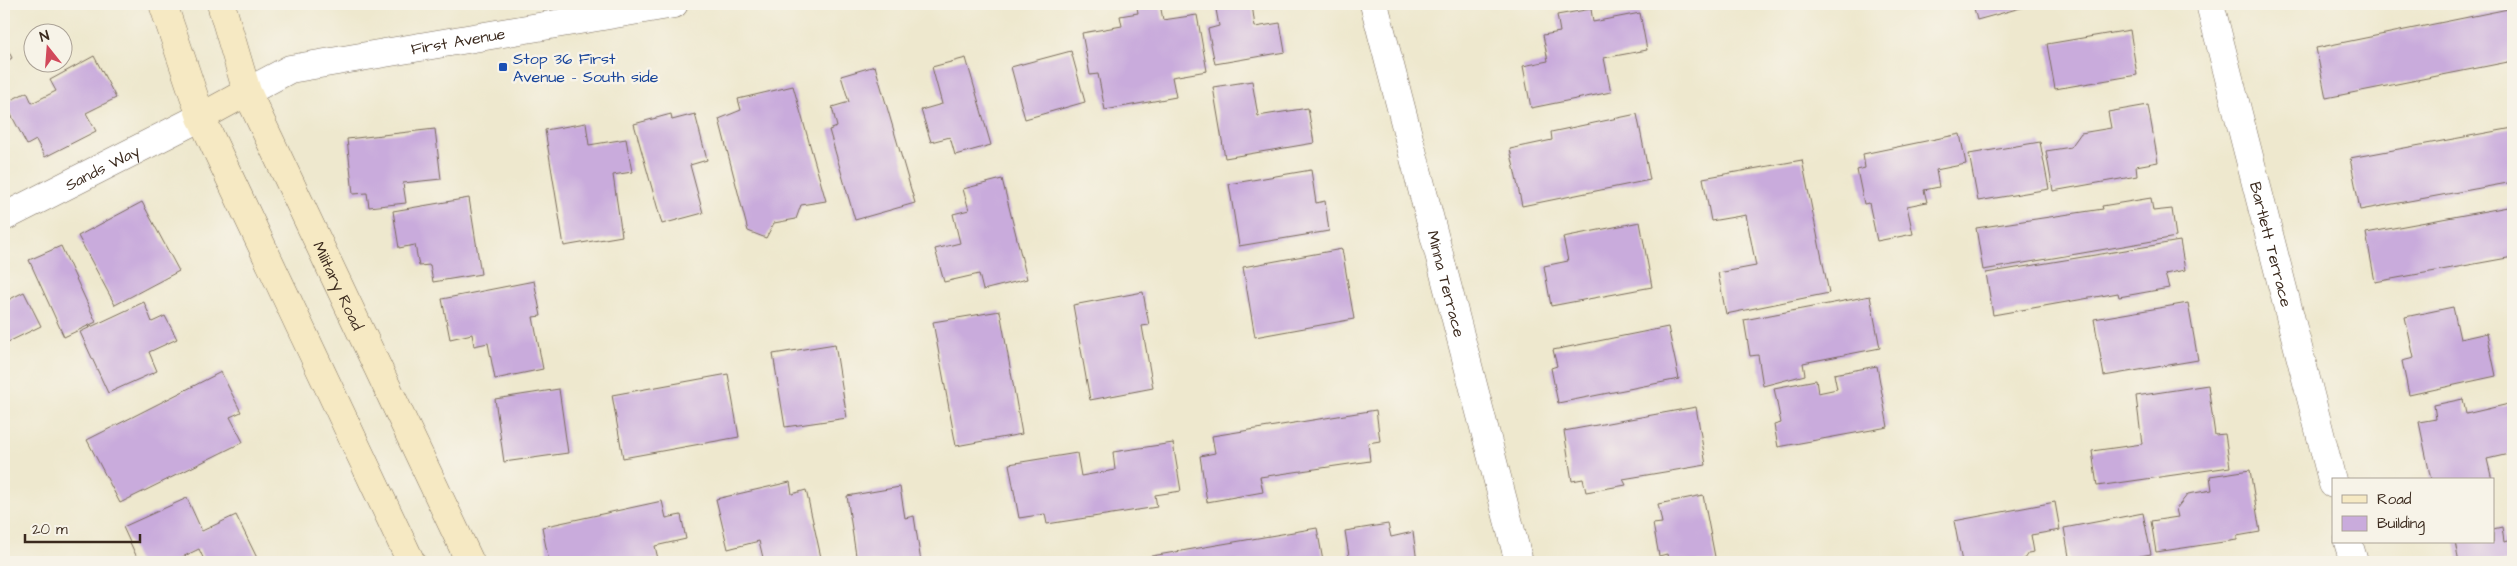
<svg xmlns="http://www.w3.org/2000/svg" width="2517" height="566" font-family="'Architects Daughter',sans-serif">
<rect width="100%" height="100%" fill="#f7f3e8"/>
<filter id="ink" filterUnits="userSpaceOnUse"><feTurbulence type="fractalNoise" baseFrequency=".02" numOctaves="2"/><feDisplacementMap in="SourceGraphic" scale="10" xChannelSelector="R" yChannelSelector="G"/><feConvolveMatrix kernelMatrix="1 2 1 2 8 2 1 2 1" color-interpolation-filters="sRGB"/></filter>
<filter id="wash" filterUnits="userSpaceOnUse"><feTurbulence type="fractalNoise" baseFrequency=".0096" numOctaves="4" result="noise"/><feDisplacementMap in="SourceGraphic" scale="20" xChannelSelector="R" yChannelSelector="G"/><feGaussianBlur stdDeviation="1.12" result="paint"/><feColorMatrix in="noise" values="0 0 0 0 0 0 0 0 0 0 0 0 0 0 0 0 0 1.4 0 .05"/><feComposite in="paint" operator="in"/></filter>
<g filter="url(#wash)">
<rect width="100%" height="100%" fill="#eee8ce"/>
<g id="blocks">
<path fill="#c9abdc" d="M1153 4H1160L1163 20 1197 15 1207 71 1172 77 1176 97 1105 110 1098 74 1090 75 1082 33 1122 26 1120 16 1138 13 1137 7Z
M1215 4H1252L1255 27 1280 23 1285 52 1215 64 1208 29 1219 26Z
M1973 4H2035L1977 20Z
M2513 8V61L2326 98 2316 48Z
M1591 9 1593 22 1640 13 1647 50 1604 58 1611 92 1531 108 1523 66 1548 61 1543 35 1560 32 1557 15Z
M2130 30 2137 75 2055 89 2047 44Z
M4 42 12 58 4 63Z
M1071 51 1085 102 1025 119 1011 67Z
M94 56 116 98 86 113 96 131 45 157 36 140 27 145 5 103 27 92 32 103 56 91 50 80Z
M966 58 991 145 955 155 950 137 931 142 921 110 942 104 932 67Z
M875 66 915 203 855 220 829 130 837 127 832 107 849 102 841 76Z
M1252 81 1258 116 1308 108 1314 143 1225 158 1213 87Z
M793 86 826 201 801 205 796 219 774 223 766 238 748 231 719 119 741 110 738 99Z
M2148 105 2158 162 2136 166 2137 176 2053 191 2046 151 2071 147 2081 133 2111 128 2108 112Z
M671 114 672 120 695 114 707 160 690 165 703 213 662 224 634 124Z
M1637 114 1650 180 1522 206 1510 149 1552 140 1551 132Z
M586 123 589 145 626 139 632 172 613 175 622 236 564 246 545 130Z
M2513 128V182L2360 210 2350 158Z
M435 129 441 179 403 183 406 203 369 207 367 193 353 194 347 139Z
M1960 134 1966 164 1936 170 1939 187 1924 190 1927 202 1907 206 1913 234 1877 241 1869 203 1864 204 1857 170 1865 168 1863 154Z
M2040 142 2049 189 1978 201 1969 154Z
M1802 160 1829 293 1726 314 1718 273 1756 266 1746 215 1711 221 1703 178Z
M1311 170 1316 203 1325 201 1329 231 1239 246 1229 184Z
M1002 179 1027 279 983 290 979 274 944 282 935 249 960 243 953 214 969 210 963 189Z
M469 198 481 274 433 282 430 265 419 266 415 245 399 248 393 211Z
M2151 198 2153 211 2172 209 2176 237 1983 270 1976 228 2103 209 2102 206Z
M142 202 179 271 115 305 78 236Z
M2513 206V257L2375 282 2366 233Z
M1640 222 1652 287 1551 306 1544 266 1568 261 1563 237Z
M2180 241 2185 270 2165 274 2169 288 2119 297 2118 293 1993 315 1986 273Z
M61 246 96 322 64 337 29 260Z
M1342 249 1354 319 1255 337 1243 267Z
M534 281 541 316 533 317 543 369 495 379 488 343 474 346 472 334 450 339 442 299Z
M24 292 41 326 4 344V302Z
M1143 292 1149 325 1142 326 1153 388 1090 400 1073 305Z
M1870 296 1880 348 1803 363 1805 375 1763 386 1758 355 1750 356 1744 320Z
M144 302 152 322 165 316 177 339 149 352 157 371 108 393 80 332Z
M2188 303 2198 360 2104 376 2094 319Z
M2453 307 2460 339 2487 333 2496 376 2409 395 2402 361 2414 358 2405 317Z
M1000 311 1022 434 956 446 933 322Z
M1668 327 1679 379 1558 403 1551 368 1557 366 1553 350Z
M835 344 847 418 785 427 773 354Z
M1877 366 1888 427 1778 447 1774 425 1781 423 1774 388 1816 380 1818 393 1837 389 1834 374Z
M221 372 241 412 230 417 243 442 120 503 87 440Z
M728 374 739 437 623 458 612 395Z
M2208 385 2215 435 2225 434 2230 467 2097 486 2092 451 2142 444 2136 396Z
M559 389 568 453 504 462 495 399Z
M2463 399 2466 414 2513 403V453L2487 459 2492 480H2431L2419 422 2436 419 2434 405Z
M1696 407 1706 465 1623 479 1626 485 1586 492 1583 479 1572 481 1564 431Z
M1376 410 1380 441 1368 443 1370 461 1260 477 1263 492 1207 502 1200 456 1215 453 1212 436Z
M1173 443 1181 491 1155 495 1157 507 1047 524 1045 514 1019 518 1009 464 1077 453 1081 476 1115 470 1113 452Z
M2250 470 2260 532 2237 536V540L2156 552 2151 521 2178 517 2176 509 2188 494 2212 490 2210 476Z
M790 482 792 494 806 490 822 562H764L759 541 728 549 716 499Z
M900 487 905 518 914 516 921 562H857L847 496Z
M1703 495 1716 562H1669L1667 554 1659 556 1653 524 1662 523 1658 504Z
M187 498 202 531 236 515 259 562H205L199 549 172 562H139L123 527Z
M662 501 666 518 681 515 686 539 655 546 658 559 642 562H549L542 527Z
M2055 502 2060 530 2031 535 2034 552 2028 553 2022 562H1962L1954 521Z
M2143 513 2151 554 2107 562H2070L2064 528Z
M1388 524 1391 537 1413 532 1417 562H1350L1345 531Z
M2502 527 2504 542 2513 540V562H2459L2455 542H2493V529Z
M1317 528 1323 561 1134 562V559Z"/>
</g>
</g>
<g filter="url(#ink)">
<use href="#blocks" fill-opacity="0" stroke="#7a6c5c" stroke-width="1"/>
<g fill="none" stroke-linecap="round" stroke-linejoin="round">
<g stroke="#7a6c5c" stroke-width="29">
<g id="street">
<path id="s1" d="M1374 4 1519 562"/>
<path id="s2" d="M2210 4 2333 484"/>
<path id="s3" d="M247 92 290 69 674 4"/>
<path id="s4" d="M4 217 201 117"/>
<path d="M2348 542 2354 562"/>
</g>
</g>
<g stroke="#7a6c5c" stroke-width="29">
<g id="secondary">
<path d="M163 4 201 117 411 562"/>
<path id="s5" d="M221 4 247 92 470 562"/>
<path d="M201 117 247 92"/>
</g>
</g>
<use href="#street" stroke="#fff" stroke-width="28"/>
<use href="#secondary" stroke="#f6e9c3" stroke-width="28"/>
</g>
</g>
<rect fill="#1a4fb4" stroke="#f7f3e8" stroke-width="2" x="498" y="62" width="10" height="10" rx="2.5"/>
<g text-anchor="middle" stroke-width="5" stroke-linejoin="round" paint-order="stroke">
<g font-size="16" fill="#3b2a1e" stroke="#f7f3e8">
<text dy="6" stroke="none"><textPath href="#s3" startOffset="219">First Avenue</textPath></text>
<text dy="6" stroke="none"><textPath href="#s4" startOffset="110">Sands Way</textPath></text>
<text dy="6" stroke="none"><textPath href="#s2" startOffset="248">Bartlett Terrace</textPath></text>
<text dy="6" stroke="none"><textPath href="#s1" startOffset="289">Minna Terrace</textPath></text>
<text dy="6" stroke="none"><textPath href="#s5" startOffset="306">Military Road</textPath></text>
</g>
<g font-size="16" fill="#164399" stroke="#f7f3e8" text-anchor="start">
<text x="513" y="64">Stop 36 First<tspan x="513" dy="18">Avenue - South side</tspan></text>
</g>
</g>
<rect width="2517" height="566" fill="none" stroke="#f7f3e8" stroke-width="20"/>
<rect x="2332" y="478" width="162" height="65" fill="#f7f3e8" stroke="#aca397"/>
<rect x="2342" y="495" width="25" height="8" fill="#f6e9c3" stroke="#aca397"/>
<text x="2377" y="504" font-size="15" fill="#3b2a1e">Road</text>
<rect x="2342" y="516" width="25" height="15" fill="#c9abdc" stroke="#aca397"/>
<text x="2377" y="528" font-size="15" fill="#3b2a1e">Building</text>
<g transform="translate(48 48) rotate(343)"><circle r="24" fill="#f7f3e8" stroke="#aca397"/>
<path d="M0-4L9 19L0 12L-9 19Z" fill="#d1495b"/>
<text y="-8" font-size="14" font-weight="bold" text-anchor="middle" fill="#3b2a1e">N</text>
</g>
<path d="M25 534v8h115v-8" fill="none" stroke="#3b2a1e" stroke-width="2.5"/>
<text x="32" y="534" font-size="15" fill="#3b2a1e" stroke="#f7f3e8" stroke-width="4" paint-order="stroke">20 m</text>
</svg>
